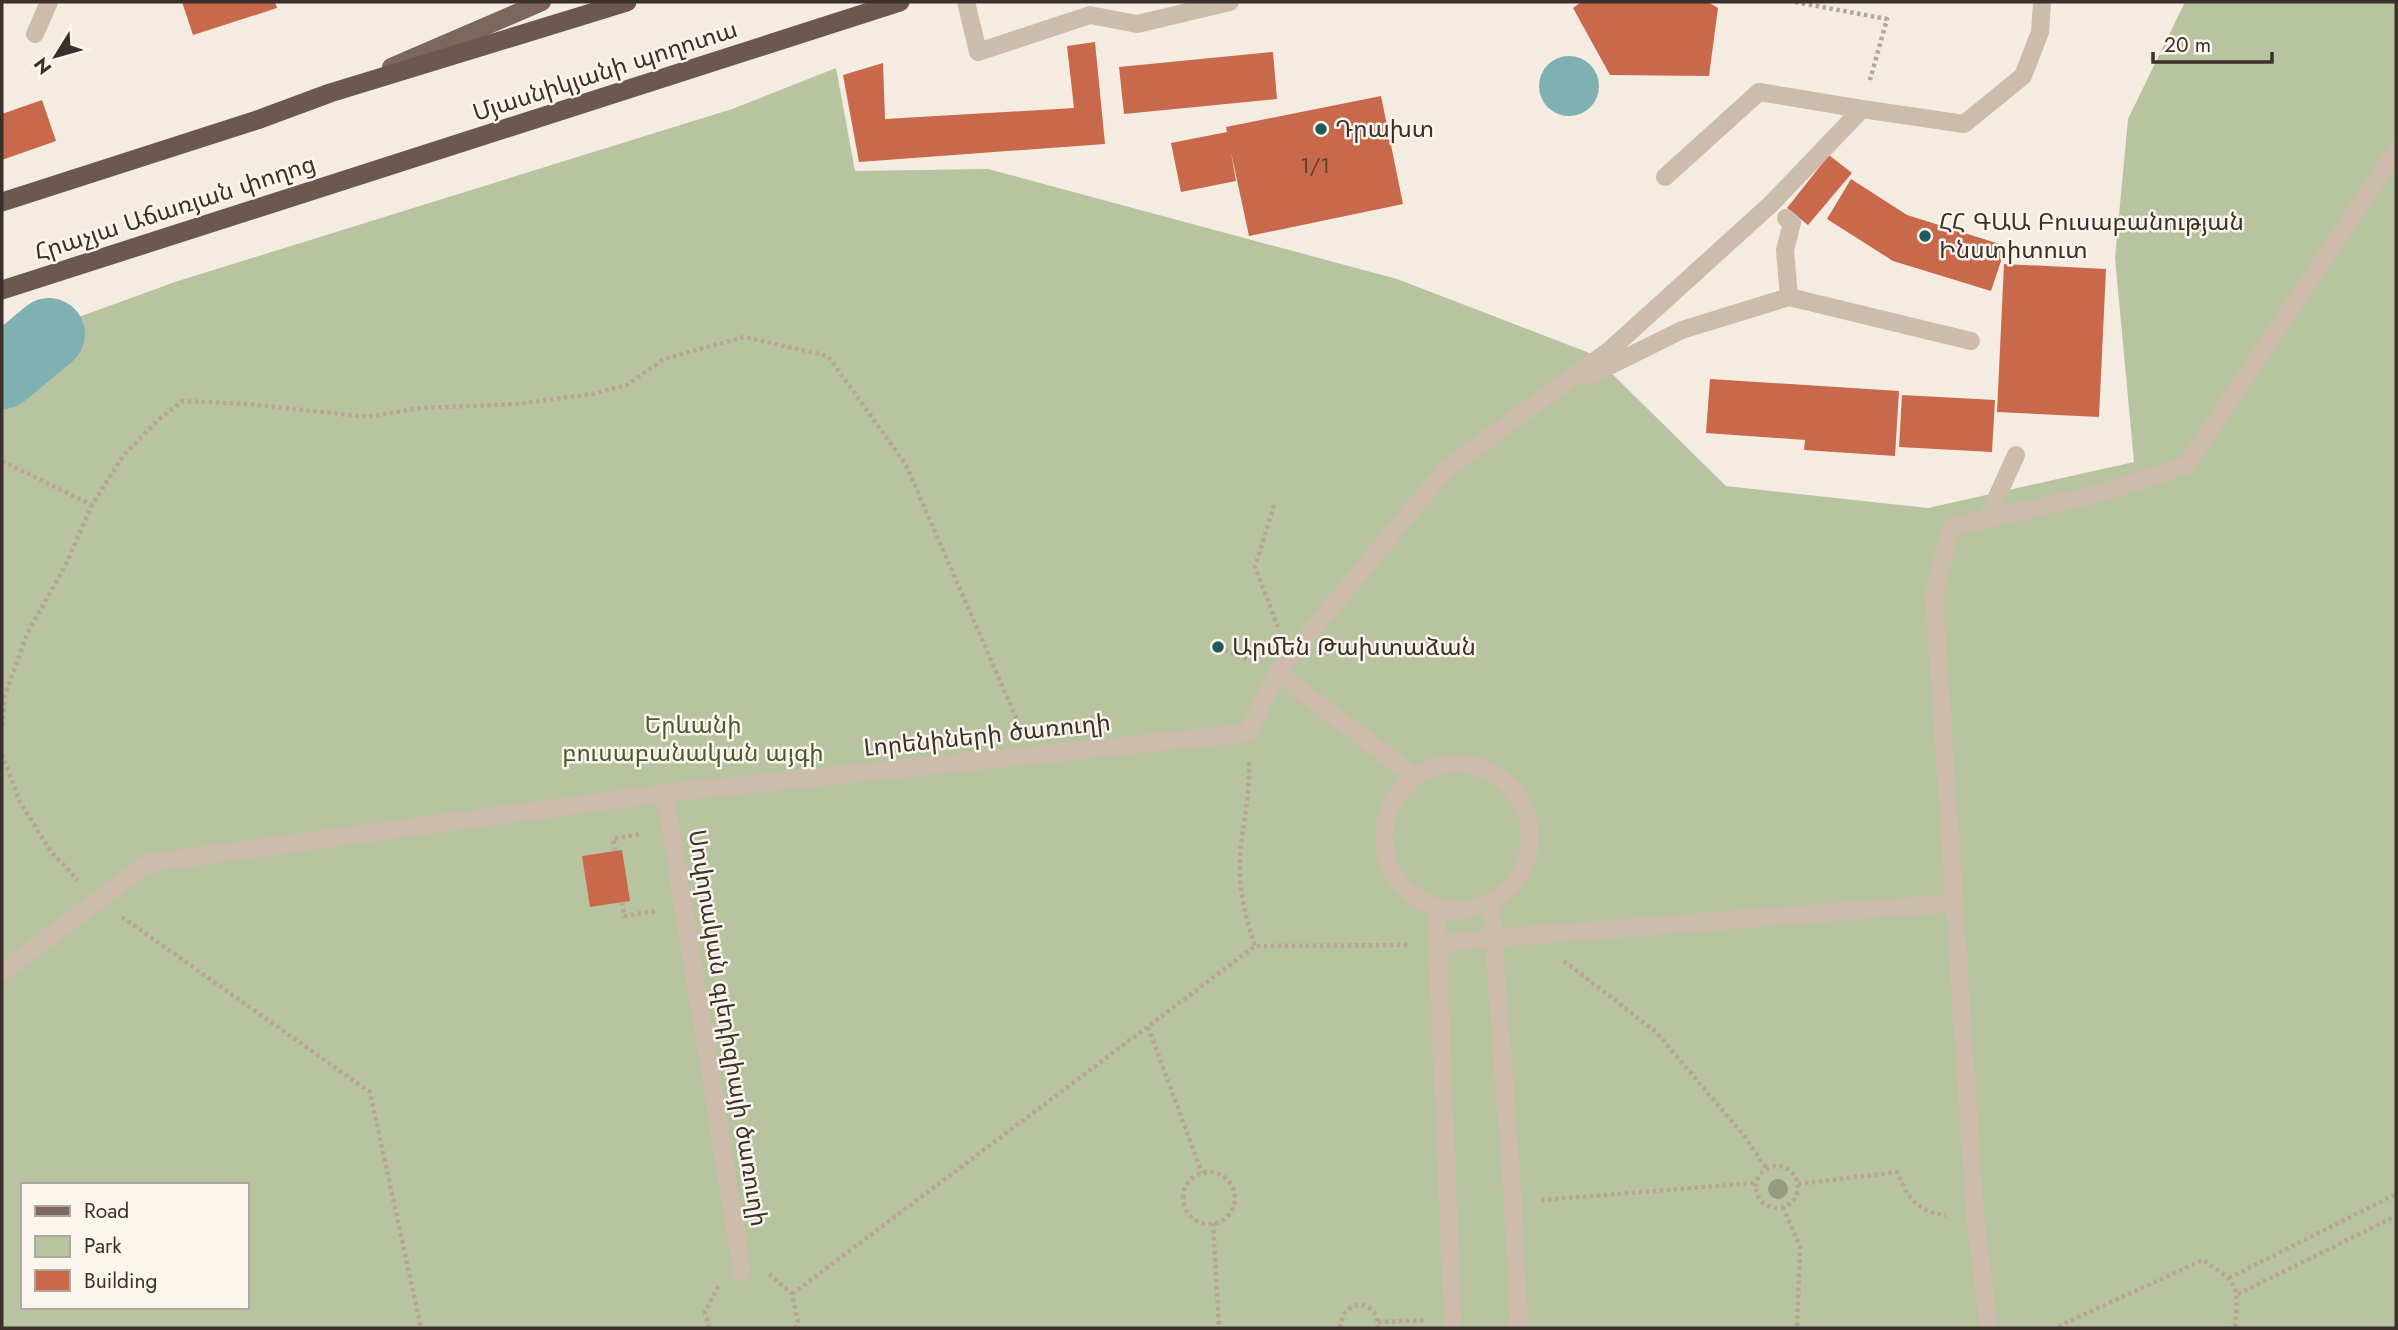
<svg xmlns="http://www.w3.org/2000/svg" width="2398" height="1330" font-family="Jost,'Noto Sans Armenian',sans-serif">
<rect width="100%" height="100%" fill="#f4ebe1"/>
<path fill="#b8c4a0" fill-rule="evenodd" d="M2185 2H2396V1328H2V345L175 282 732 109 836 68 855 171 988 169 1397 279 1592 354 1726 486 1928 508 2134 462 2115 258 2128 119ZM23 1185H247V1307H23Z"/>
<path fill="#7fb0b2" d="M1539 86a30 30 0 1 1 60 0a30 30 0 1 1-60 0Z"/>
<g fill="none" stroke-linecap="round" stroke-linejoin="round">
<path stroke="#7fb0b2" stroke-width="72" d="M2 373 49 334"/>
</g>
<path fill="#c8694b" d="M182 2H275L277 8 193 35Z
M1581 2H1708L1718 8 1709 76 1610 75 1573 8Z
M1095 42 1105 144 859 162 843 75 883 63 885 119 1074 108 1067 46Z
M1273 52 1277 99 1124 114 1119 67Z
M1381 96 1403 204 1249 236 1231 152 1236 181 1181 192 1171 143 1227 132 1226 127Z
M42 100 56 141 2 160V114Z
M1829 155 1852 173 1808 225 1787 208Z
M1851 179 1907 215 2006 246 1991 291 1893 261 1827 219Z
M2004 264 2106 269 2099 417 1997 412Z
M1710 379 1899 391 1895 456 1804 450 1805 440 1706 433Z
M1902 395 1995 400 1992 452 1899 447Z
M622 850 630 901 590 907 582 856Z"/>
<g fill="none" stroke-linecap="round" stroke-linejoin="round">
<path stroke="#b9a596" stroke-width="4.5" stroke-dasharray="3.5 3.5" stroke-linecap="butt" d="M1795 2 1887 19 1870 80
M2 461 92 505
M1274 505 1255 567 1278 627
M1218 647 1251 661
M2 726 5 695 27 634 66 564 92 505 123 456 158 420 183 401 248 404 368 417 421 408 517 404 592 394 627 385 664 359 744 337 828 356 906 465 1021 729
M2 754 20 802 51 852 78 880
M1249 762C1251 799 1239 835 1240 871 1240 897 1247 922 1255 946
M615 851 613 839 641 834
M622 902 624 916 655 911
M122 917 370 1092 421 1328
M1564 961 1656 1032 1745 1137 1766 1168
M1148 1027 1202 1173
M1756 1187a21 21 0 1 1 42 0a21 21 0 1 1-42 0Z
M1183 1198a26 26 0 1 1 52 0a26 26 0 1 1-52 0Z
M1798 1184 1897 1172C1908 1198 1918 1213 1946 1215
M1541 1200 1756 1183
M1783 1207 1800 1247 1797 1328
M1213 1223 1219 1328
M769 1274 792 1294 798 1322 795 1328
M2229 1278 2396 1194
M792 1294 1255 946 1409 945
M2238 1294 2396 1216
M1378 1322 1426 1320
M709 1328 705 1312 719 1285
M1340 1328C1342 1297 1379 1298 1378 1328
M2060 1328 2061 1325 2203 1260C2238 1283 2239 1284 2235 1326L2229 1328"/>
<path stroke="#cdbbac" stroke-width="18" d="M966 2 978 52 1090 15 1137 24 1230 2
M1665 177 1759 92 1862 109
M1786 218 1792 223 1785 250 1789 297
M1589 376 1682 330 1789 297 1971 341
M1987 519 2016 455
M1384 837a73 73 0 1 1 146 0a73 73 0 1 1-146 0Z
M1414 776 1277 673 1290 657 1446 469 1611 349 1771 204 1862 109 1964 124 2023 76 2040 32 2042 2
M665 793 742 1272
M1491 903 1513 1203 1519 1328
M1436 909 1453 1328
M1438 944 1493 938 1953 903
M2 972 148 863 665 793 1248 733 1277 673
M1989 1328 1975 1215 1934 595 1951 527 2101 493 2187 465 2396 150"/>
<path stroke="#cdbbac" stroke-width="18" d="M35 34 49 2"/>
<path stroke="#7d675c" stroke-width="18" d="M391 67 542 2"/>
<path stroke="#6c584f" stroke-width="19" d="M2 202 257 120 330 93 627 2
M2 290 900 2"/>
</g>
<circle fill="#969b7f" cx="1778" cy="1189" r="10"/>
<g fill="#1f5a5e" stroke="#fbf5ee" stroke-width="2.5">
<circle cx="1321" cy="129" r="7"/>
<circle cx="1925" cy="236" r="7"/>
<circle cx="1218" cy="647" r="7"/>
</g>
<g text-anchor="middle" stroke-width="5" stroke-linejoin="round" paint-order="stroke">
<g font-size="21" fill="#5e3e33">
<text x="1315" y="173">1/1</text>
</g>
<g font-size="24" fill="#3b302b" stroke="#fbf5ee">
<text transform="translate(605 71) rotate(-18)" y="8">Մյասնիկյանի պողոտա</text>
<text transform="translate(175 208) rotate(-18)" y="8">Հրաչյա Աճառյան փողոց</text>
<text transform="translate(987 735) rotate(-6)" y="8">Լորենիների ծառուղի</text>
<text transform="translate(728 1028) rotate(81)" y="8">Սովորական գլեդիզիայի ծառուղի</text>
</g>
<g font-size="24" fill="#3b302b" stroke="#fbf5ee" text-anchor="start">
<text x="1335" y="137">Դրախտ</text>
<text x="1939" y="230">ՀՀ ԳԱԱ Բուսաբանության<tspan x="1939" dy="28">Ինստիտուտ</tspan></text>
<text x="1232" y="655">Արմեն Թախտաձան</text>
</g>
<g font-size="24" fill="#4a5a2e" stroke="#fbf5ee">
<text x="693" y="733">Երևանի<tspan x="693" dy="28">բուսաբանական այգի</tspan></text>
</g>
</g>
<rect width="2398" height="1330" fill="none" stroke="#3b302b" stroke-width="7"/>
<rect x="21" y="1183" width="228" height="126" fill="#fbf5ee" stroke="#aea6a0" stroke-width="2"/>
<rect x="35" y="1206" width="35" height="10" fill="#7d675c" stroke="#aea6a0" stroke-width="2"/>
<text x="84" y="1218" font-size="21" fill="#3b302b">Road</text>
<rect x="35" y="1236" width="35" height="21" fill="#b8c4a0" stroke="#aea6a0" stroke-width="2"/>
<text x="84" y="1253" font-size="21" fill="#3b302b">Park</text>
<rect x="35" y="1270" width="35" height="21" fill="#c8694b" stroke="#aea6a0" stroke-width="2"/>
<text x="84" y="1288" font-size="21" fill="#3b302b">Building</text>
<g transform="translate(56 56) rotate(233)" stroke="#fbf5ee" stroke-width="5" paint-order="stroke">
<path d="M0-5L12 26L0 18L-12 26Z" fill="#3b302b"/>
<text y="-10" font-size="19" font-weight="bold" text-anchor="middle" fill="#3b302b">N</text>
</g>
<path d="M2153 52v10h119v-10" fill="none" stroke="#3b302b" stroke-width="3.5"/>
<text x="2164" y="52" font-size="21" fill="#3b302b" stroke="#fbf5ee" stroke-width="5" paint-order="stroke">20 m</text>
</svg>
